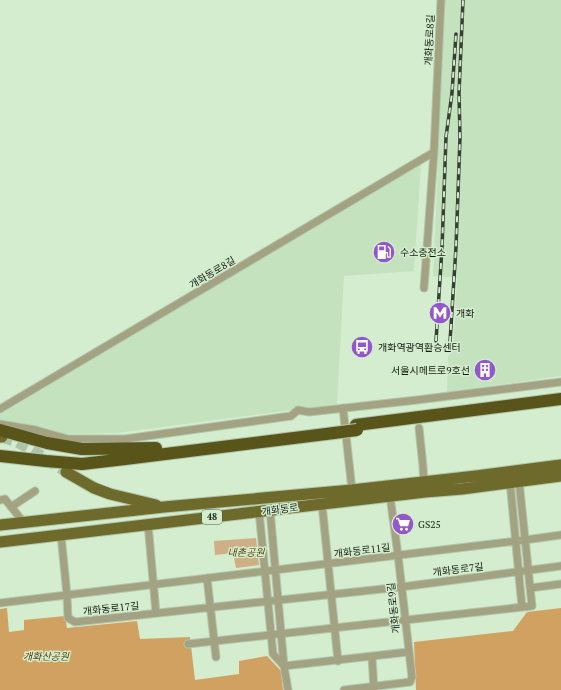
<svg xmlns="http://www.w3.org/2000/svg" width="561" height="690" font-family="'PT Serif','Noto Sans KR',serif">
<rect width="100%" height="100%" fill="#d5edcf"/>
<path fill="#c5e2be" d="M445 0H561V376L447 392 448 357 453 349 457 278 433 276Z
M421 164 414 271 344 276 337 404 117 433 66 434 22 423 0 420V414Z"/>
<path fill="#cfaf85" d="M256 538 259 565 236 568 233 553 215 555 214 541Z"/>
<path fill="#d0a161" d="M7 608 9 632 24 630V620L65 616 67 628 137 621 140 639 190 637 195 680 239 674V661L267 656 281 671 283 690H0V609Z
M561 608V690H416L414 642 513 631 527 612Z"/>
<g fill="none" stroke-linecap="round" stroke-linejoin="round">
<path stroke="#aec3a9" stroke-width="11" stroke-dasharray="11 5.5" stroke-linecap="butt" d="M2 437 17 442 31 449 66 472"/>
<g stroke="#b2c7ad" stroke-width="9">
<path id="minor" d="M424 288 434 152 441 0
M343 408 352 490
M0 409 434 152
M0 424 36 430 68 439H125L291 416 298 410 309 412 417 400 561 382
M419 428 423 466 424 486
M510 482 522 607
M0 500 5 499 24 523
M322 504 338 661
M11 507 35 491
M270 510 284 666 288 690
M259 511 273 654 284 666
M148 524 156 613
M61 535 67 595 68 618 75 622 401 587 561 566
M207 578 216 657
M530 588 561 584
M0 603 525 540 561 535
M188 644 532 606 519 481
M372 657 374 690
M284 666 408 652
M344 690 410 682 412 677 398 555 390 496"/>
</g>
<g stroke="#b2c7ad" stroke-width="13">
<path id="primary" d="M0 437H2
M66 472 94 488 110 494 156 505
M0 525 164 507 352 490 476 476 561 465
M0 542 425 492 462 489 561 476"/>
</g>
<g stroke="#b2c7ad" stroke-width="14">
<path id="motorway" d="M356 425 561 399
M0 430 47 443 82 449 156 448
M0 456 46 461 82 464 125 459 334 433"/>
</g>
<use href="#minor" stroke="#a3a282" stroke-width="7"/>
<use href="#primary" stroke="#6d6a2b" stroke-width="11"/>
<use href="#motorway" stroke="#59551a" stroke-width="12"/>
<g stroke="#354032" stroke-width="3.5">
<path id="rail" d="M436 341 442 248 446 137 452 93 456 34
M450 342 456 247 460 138 459 93 463 0"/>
</g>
<use href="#rail" stroke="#d5edcf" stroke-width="2" stroke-dasharray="6" stroke-linecap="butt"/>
<g stroke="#b2c7ad" stroke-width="14" stroke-linecap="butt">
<path id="motorway-bridge" d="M334 433 357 430"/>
</g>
<use href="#motorway-bridge" stroke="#59551a" stroke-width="12"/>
</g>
<defs>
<g id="fuel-disc" transform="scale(1.15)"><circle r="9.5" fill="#9356cd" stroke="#d5edcf"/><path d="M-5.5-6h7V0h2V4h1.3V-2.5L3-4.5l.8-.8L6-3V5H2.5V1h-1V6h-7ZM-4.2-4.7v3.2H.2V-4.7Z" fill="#fff"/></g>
<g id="metro-disc" transform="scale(1.15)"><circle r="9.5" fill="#9356cd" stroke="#d5edcf"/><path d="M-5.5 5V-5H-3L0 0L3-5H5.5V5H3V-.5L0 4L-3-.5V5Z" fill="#fff"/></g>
<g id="bus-disc" transform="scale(1.15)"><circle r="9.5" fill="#9356cd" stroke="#d5edcf"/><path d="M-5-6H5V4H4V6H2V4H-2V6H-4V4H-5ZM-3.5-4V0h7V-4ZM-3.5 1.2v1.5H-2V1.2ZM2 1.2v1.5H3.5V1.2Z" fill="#fff"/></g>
<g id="building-disc" transform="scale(1.15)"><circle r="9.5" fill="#9356cd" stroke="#d5edcf"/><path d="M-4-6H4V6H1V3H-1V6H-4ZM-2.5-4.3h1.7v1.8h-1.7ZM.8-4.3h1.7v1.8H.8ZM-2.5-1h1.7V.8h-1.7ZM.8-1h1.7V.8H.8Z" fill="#fff"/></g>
<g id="supermarket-disc" transform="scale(1.15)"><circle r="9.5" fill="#9356cd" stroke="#d5edcf"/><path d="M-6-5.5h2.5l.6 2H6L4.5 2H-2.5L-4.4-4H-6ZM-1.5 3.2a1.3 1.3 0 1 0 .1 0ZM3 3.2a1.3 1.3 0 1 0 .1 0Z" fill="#fff"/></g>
</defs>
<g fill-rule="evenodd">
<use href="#fuel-disc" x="384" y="252"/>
<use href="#metro-disc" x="440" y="313"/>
<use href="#bus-disc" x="362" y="347"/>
<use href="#building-disc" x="485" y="370"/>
<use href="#supermarket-disc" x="403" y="524"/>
</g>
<g text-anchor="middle" stroke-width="3" stroke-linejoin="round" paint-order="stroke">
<rect fill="#d5edcf" stroke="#4c5a49" stroke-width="1" x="202" y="510" width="20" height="14" rx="3"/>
<g font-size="9" font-weight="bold" fill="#121b10">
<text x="212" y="520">48</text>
</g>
<g font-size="10" fill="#121b10" stroke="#d5edcf">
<text transform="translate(429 40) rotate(-87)" y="4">개화동로8길</text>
<text transform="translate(212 272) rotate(-31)" y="4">개화동로8길</text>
<text transform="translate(280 509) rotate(-7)" y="4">개화동로</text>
<text transform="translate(362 550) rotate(-7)" y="4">개화동로11길</text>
<text transform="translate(458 569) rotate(-7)" y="4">개화동로7길</text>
<text transform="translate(111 608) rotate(-6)" y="4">개화동로17길</text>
<text transform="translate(393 608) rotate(-96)" y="4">개화동로9길</text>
</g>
<g font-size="10" fill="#121b10" stroke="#d5edcf" text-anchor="start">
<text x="400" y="256">수소충전소</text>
<text x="456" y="317">개화</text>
<text x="378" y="351">개화역광역환승센터</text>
<text x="470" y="374" text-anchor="end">서울시메트로9호선</text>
<text x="418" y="528">GS25</text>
</g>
<g font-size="10" font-style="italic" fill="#593903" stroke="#d5edcf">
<text x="246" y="556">내촌공원</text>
<text x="46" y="660">개화산공원</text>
</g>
</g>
</svg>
